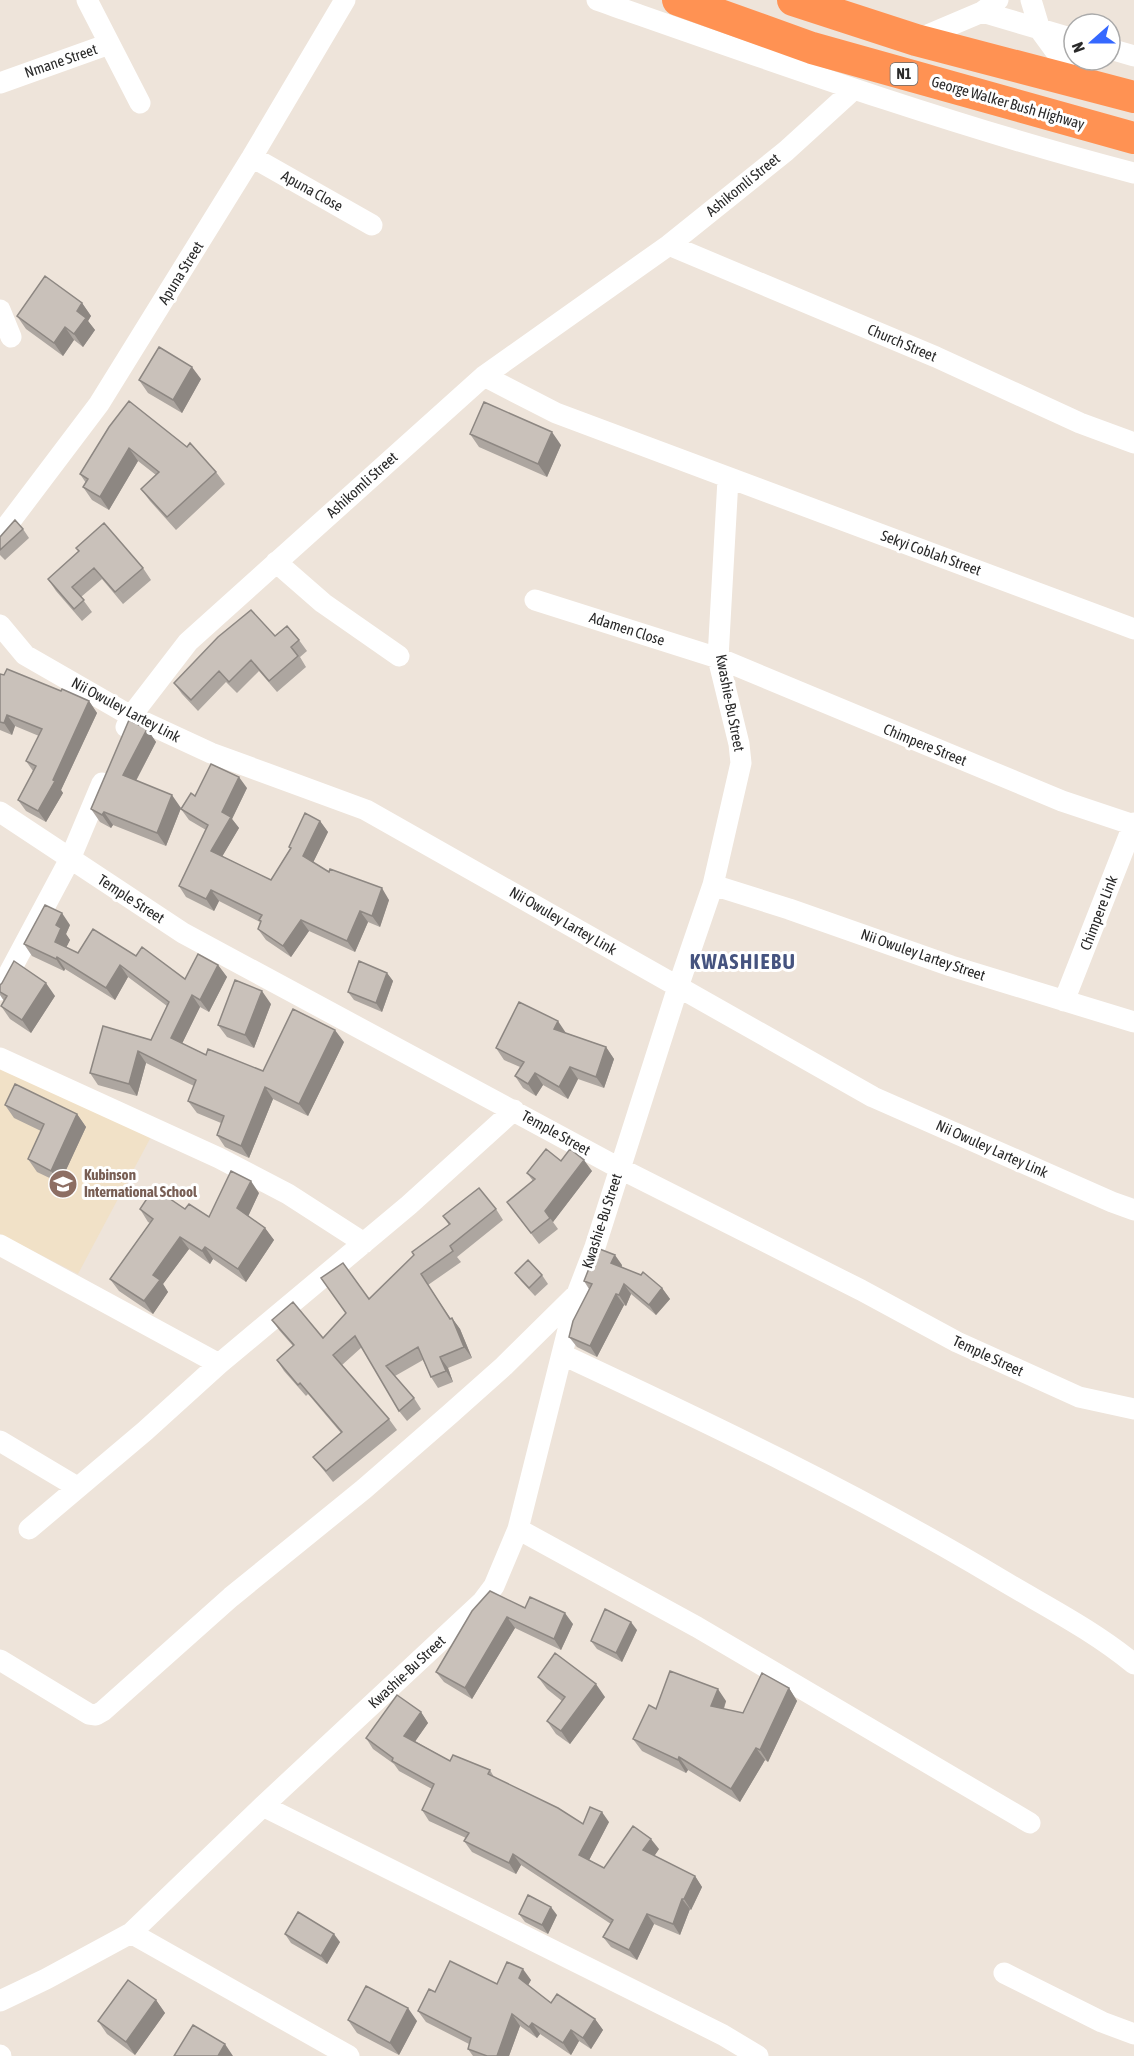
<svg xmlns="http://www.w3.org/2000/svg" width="1134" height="2056" font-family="'Asap Condensed',sans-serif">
<rect width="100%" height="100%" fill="#eee4da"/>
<path fill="#f1e1c7" d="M0 1068 152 1135 78 1274 0 1234Z"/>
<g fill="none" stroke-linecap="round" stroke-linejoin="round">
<path stroke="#fff" stroke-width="21" d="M87 0 140 103
M597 0C774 62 952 126 1134 173
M1031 0 1040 30 1078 82
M982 12 1074 39
M916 40 982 12 998 0
M1110 49 1134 56
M0 83 109 44
M252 157 372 225
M669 245 936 357 1080 423 1134 443
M0 310 11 337
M484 376 556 413 1134 629
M0 535 99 404 252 157 345 0
M276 562 323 603 399 656
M535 600 718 658 1062 801 1134 825
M0 625 25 655 131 716 211 753 366 810 873 1097 1112 1202 1134 1210
M126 727 131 716 188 642 484 376 669 245 786 151 853 90
M0 812 183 933 619 1168 861 1290 957 1342 1079 1397 1134 1409
M713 885 789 909 951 966 1134 1022
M0 990 70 859 102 783
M1064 1001 1134 823
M0 1058 219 1158 288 1194 364 1243
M0 1245 219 1364
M563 1355C711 1424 860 1495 1000 1579 1045 1606 1093 1630 1134 1664
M0 1441 77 1487
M29 1529 145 1431 219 1364 409 1205 514 1110
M518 1529 697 1627 1030 1823
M0 1660 89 1714 96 1715 103 1711 231 1597 364 1489 449 1415 504 1366 576 1295
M263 1806 723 2035 758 2056
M131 1933 349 2056
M1004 1973 1102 2022 1134 2034
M0 2001 46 1979 131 1933 263 1806 482 1602 494 1586 518 1529 577 1294 595 1247 678 987 713 885 741 763 739 744 718 658 728 479
M0 2055 1 2056"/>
<path stroke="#ff9253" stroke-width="32" d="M678 0 812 48 1134 138
M793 0 916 40 1134 97"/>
</g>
<path fill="#ada6a0" d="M82 303 91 316 88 321 95 330 83 347 74 340 63 356 26 329 17 316Z
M201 379 182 413 148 393 139 380Z
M109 427 216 472 225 484 176 530 150 501 141 489 156 475 138 461 109 510 92 500 83 487 86 483 80 474Z
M470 434 561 445 547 477 479 447Z
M23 529 29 538 5 560 0 555V537Z
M76 548 143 568 151 580 123 604 102 579 81 597 92 612 82 621 56 591 48 579 79 552Z
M275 636 299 640 307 651 300 657 306 667 277 692 259 671 237 693 226 682 198 711 182 694 174 683Z
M0 674 61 691 89 701 97 713 61 790 63 793 46 822 26 811 18 800 33 771 26 761 39 736 15 726 12 735 0 730Z
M147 729 156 742 136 781 181 808 166 846 113 825 111 828 100 822 91 809Z
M247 788 232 819 239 828 222 856 271 880 290 849 289 847 320 821 328 832 313 862 329 872 389 900 380 927 368 922 355 952 309 931 291 957 266 940 258 929 260 922 219 901 214 911 186 897 179 886 206 830 189 820 181 809 195 796Z
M70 925 66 934 70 940 66 947 78 953 136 956 185 979 218 965 227 977 209 1012 200 1007 182 1043 206 1055 263 1071 344 1042 308 1116 273 1099 249 1158 225 1147 217 1135 221 1123 197 1113 188 1101 194 1086 146 1063 137 1096 98 1085 90 1073 151 1040 167 1006 128 977 115 1000 65 969 64 971 32 956 24 944Z
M387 973 393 981 382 1012 354 1000 348 992Z
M0 985 55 996 31 1033 10 1019 1 1006 4 1001 0 995Z
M271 1004 254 1048 227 1037 218 1025Z
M566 1033 606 1047 614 1059 604 1088 578 1079 568 1099 543 1085 536 1096 523 1088 515 1076 520 1067 504 1060 496 1048Z
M5 1105 77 1114 86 1127 60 1183 37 1172 28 1159 41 1131 14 1118Z
M561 1161 592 1171 553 1222 558 1229 539 1244 507 1202 533 1181 527 1173Z
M259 1193 248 1216 265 1228 274 1240 246 1282 213 1259 210 1264 189 1249 163 1284 168 1292 153 1314 119 1291 110 1279 150 1223 148 1222 140 1209H185L209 1217Z
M496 1209 503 1220 457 1257 461 1262 428 1285 451 1319 452 1318 460 1329 472 1358 448 1368 453 1382 438 1388 431 1377 423 1360 395 1376 414 1398 421 1409 407 1421 399 1411 362 1347 342 1365 389 1419 397 1430 333 1482 313 1457 341 1433 308 1394 306 1396 284 1371 277 1360 293 1346 279 1330 272 1320 323 1338 369 1299 449 1225 443 1216Z
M622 1265V1267L662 1288 670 1299 656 1315 631 1294 626 1306 624 1305 597 1357 577 1347 569 1337 589 1289 584 1281Z
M515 1273 542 1275 548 1284 535 1296 521 1281Z
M525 1608 573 1624 561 1650 515 1628 472 1699 444 1682 436 1672 472 1611Z
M637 1630 622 1662 597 1649 591 1641Z
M538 1677 605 1697 570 1744 556 1734 547 1721 562 1701 547 1689Z
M789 1688 797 1701 768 1762 765 1760 740 1802 688 1770 686 1773 642 1751 633 1739 656 1709 726 1701 724 1709 743 1713Z
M421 1712 428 1723 415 1741 450 1761 490 1770 494 1777 583 1824 609 1822 589 1860 604 1868 659 1849 654 1856 695 1876 702 1887 691 1910 690 1909 680 1935 654 1924 637 1960 611 1947 603 1937 611 1924 521 1865 516 1874 472 1852 464 1841 466 1838 429 1821 422 1810 432 1789 399 1771 394 1764 373 1749 366 1738Z
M519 1914 557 1915 548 1934 525 1922Z
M285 1934 340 1942 327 1964 291 1943Z
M531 1980 528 1985 551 2003 595 2019 603 2030 591 2049 579 2041 571 2055 540 2034 537 2038 520 2026 509 2056H473L468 2049 469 2044 426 2022 418 2011 435 1992Z
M156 2000 165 2013 135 2055 107 2034 98 2021Z
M348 2020 417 2021 399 2055 357 2033Z"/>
<path fill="#8d8782" d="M82 303 91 316 88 321 95 330 83 347 74 334 77 311Z
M65 327 74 340 63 356 54 343Z
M192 367 201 379 182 413 173 400Z
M552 432 561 445 547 477 538 464Z
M129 448 138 461 109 510 100 497Z
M89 701 97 713 61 790 63 793 46 822 38 811Z
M7 715 15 726 12 735 4 723Z
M147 729 156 742 132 788 123 775Z
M239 777 247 788 232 819 239 828 219 862 211 851 222 812Z
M172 795 181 808 166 846 157 833Z
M104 812 113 825 111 828 102 815Z
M320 821 328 832 311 867 303 856Z
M382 888 389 900 380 927 372 916Z
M211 890 219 901 214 911 206 899Z
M360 911 368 922 355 952 347 941Z
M62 913 70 925 66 934 70 940 63 954 55 942 56 925Z
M301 920 309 931 291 957 283 946Z
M57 957 65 969 64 971 56 959Z
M120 965 128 977 115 1000 106 988Z
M218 965 227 977 209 1012 200 1000Z
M387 973 393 981 382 1012 376 1003Z
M46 983 55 996 31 1033 22 1020Z
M262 991 271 1004 254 1048 245 1035Z
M192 995 200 1007 179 1050 171 1038Z
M558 1021 566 1033 554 1029Z
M335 1030 344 1042 308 1116 299 1104Z
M606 1047 614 1059 604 1088 596 1077Z
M138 1051 146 1063 137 1096 129 1084Z
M570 1067 578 1079 568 1099 559 1087Z
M535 1073 543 1085 536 1096 528 1084Z
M265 1087 273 1099 249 1158 241 1146Z
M77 1114 86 1127 60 1183 51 1171Z
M584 1160 592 1171 553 1222 545 1211Z
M251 1181 259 1193 246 1221 237 1208Z
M265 1228 274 1240 246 1282 238 1269Z
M180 1237 189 1249 163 1284 168 1292 153 1314 144 1301 153 1275Z
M205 1247 213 1259 210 1264 202 1251Z
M615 1255 622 1265 619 1274 611 1263Z
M624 1284 631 1294 626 1306 619 1295Z
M662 1288 670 1299 656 1315 649 1305Z
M616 1294 624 1305 597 1357 590 1346Z
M452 1318 460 1329 472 1358 464 1347Z
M440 1357 448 1368 453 1382 446 1371Z
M565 1613 573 1624 561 1650 554 1639Z
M507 1617 515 1628 472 1699 465 1688Z
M631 1622 637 1630 622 1662 616 1653Z
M596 1684 605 1697 570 1744 561 1731Z
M789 1688 797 1701 768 1762 760 1750Z
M718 1689 726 1701 720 1719 711 1706Z
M421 1712 428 1723 412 1746 404 1736Z
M756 1748 765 1760 740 1802 731 1789Z
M679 1757 688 1770 686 1773 678 1760Z
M602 1812 609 1822 586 1866 579 1855Z
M651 1839 659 1849 651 1861 643 1850Z
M513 1854 521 1865 516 1874 509 1863Z
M695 1876 702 1887 691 1910 684 1899Z
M682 1899 690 1909 680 1935 673 1924Z
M551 1907 557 1915 548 1934 542 1925Z
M647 1914 654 1924 637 1960 629 1950Z
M334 1934 340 1942 327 1964 321 1956Z
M523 1969 531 1980 526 1989 519 1978Z
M156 2000 165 2013 135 2055 126 2042Z
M408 2008 417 2021 399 2055 390 2043Z
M512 2014 520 2026 509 2056H497Z
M595 2019 603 2030 591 2049 583 2038Z
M532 2023 540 2034 537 2038 529 2027Z
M571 2030 579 2041 571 2055 563 2043Z
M225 2044 233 2056H218Z"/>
<path fill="#c9c1ba" stroke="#8d8782" stroke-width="1.5" d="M45 276 82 303 77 311 86 318 74 334 65 327 54 343 17 316Z
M159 347 192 367 173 400 139 380Z
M129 401 187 447 190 443 216 472 167 517 141 489 159 472 129 448 100 497 83 487 88 479 80 474 109 427Z
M484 402 552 432 538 464 470 434Z
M15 520 23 529 0 550V537Z
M104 523 143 568 115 592 94 568 72 587 84 600 74 609 48 579 79 551 76 548Z
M251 610 275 636 287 626 299 640 291 647 298 656 269 681 251 660 229 682 219 671 191 700 174 683 218 637Z
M7 669 61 691 62 689 89 701 53 780 55 781 38 811 18 800 36 766 26 761 42 729 7 715 4 723 0 722V674L4 675Z
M129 720 147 729 123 775 172 795 157 833 104 812 102 815 91 809Z
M211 764 239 777 222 812 231 817 211 851 271 880 291 848 289 847 305 813 320 821 303 856 329 872 330 869 382 888 372 916 360 911 347 941 301 920 283 946 258 929 261 921 259 920 262 915 211 890 206 899 179 886 208 825 181 809 191 793 195 796Z
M45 905 62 913 56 925 61 928 55 942 78 953 93 929 136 956 142 947 185 979 198 954 218 965 200 1000 192 995 171 1038 206 1055 208 1049 263 1071 293 1009 335 1030 299 1104 265 1087 241 1146 217 1135 224 1116 188 1101 196 1080 138 1051 129 1084 90 1073 103 1026 151 1040 169 1002 120 965 106 988 57 957 56 959 24 944Z
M14 961 46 983 22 1020 1 1006 7 996 0 992V985L2 983Z
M359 961 387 973 376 1003 348 992Z
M235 980 262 991 245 1035 218 1025Z
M519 1002 558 1021 554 1029 606 1047 596 1077 570 1067 559 1087 535 1073 528 1084 515 1076 524 1062 496 1048Z
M15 1084 77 1114 51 1171 28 1159 44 1124 5 1105Z
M546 1149 561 1161 570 1149 584 1160 545 1211 550 1218 531 1233 507 1202 535 1179 527 1173Z
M231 1171 251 1181 237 1208 265 1228 238 1269 205 1247 202 1251 180 1237 153 1275 160 1280 144 1301 110 1279 153 1219 140 1209 154 1188 185 1209 189 1204 209 1217Z
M479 1188 496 1209 450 1246 453 1251 421 1274 450 1319 452 1318 464 1347 440 1357 446 1371 431 1377 418 1347 386 1366 414 1398 399 1411 355 1336 333 1355 389 1419 326 1471 313 1457 342 1432 300 1383 298 1385 277 1360 294 1345 272 1320 293 1302 323 1338 346 1313 321 1278 343 1263 369 1299 414 1255 412 1252 450 1224 443 1216Z
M597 1248 615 1255 611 1263 641 1275 643 1272 662 1288 649 1305 624 1284 619 1295 616 1294 590 1346 569 1337 573 1321 592 1284 584 1281Z
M528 1260 542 1275 529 1288 515 1273Z
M490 1591 525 1608 530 1597 565 1613 554 1639 507 1617 465 1688 436 1672 472 1611Z
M605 1609 631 1622 616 1653 591 1641Z
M555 1653 596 1684 561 1731 547 1721 565 1697 538 1677Z
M670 1671 718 1689 711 1706 743 1713 762 1673 789 1688 760 1750 756 1748 731 1789 679 1757 678 1760 633 1739 649 1705 656 1709Z
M397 1695 421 1712 404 1736 450 1761 453 1755 490 1770 488 1774 558 1808 583 1824 590 1807 602 1812 579 1855 604 1868 633 1826 651 1839 643 1850 695 1876 684 1899H682L673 1924 647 1914 629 1950 603 1937 613 1920 513 1854 509 1863 464 1841 469 1833 422 1810 434 1784 392 1761 393 1758 366 1738Z
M528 1895 551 1907 542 1925 519 1914Z
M298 1912 334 1934 321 1956 285 1934Z
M450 1961 497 1984 507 1962 523 1969 519 1978 551 2003 557 1994 595 2019 583 2038 571 2030 563 2043 532 2023 529 2027 512 2014 497 2056H487L468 2049 471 2038 418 2011 429 1989 435 1992Z
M128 1980 156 2000 126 2042 98 2021Z
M366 1986 408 2008 390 2043 348 2020Z
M193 2025 225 2044 218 2056H174Z"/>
<defs>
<g id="school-disc" transform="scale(1.5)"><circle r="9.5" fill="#8d6e63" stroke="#fff"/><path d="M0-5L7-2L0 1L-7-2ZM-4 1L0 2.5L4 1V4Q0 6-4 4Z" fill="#fff"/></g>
</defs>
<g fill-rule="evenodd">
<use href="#school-disc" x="63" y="1184"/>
</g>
<g text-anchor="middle" stroke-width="6" stroke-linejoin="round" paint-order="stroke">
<rect fill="#fff" stroke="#6a6a6a" stroke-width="1.5" x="890.5" y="63" width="27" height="22" rx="4.5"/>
<g font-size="14" font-weight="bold" fill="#2a2a2a">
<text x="904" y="79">N1</text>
</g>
<g font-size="15" fill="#2a2a2a" stroke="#fff">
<text transform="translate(61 61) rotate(-19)" y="5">Nmane Street</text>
<text transform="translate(1008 103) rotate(16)" y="5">George Walker Bush Highway</text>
<text transform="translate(743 185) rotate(-39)" y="5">Ashikomli Street</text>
<text transform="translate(312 191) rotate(29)" y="5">Apuna Close</text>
<text transform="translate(181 273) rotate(-58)" y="5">Apuna Street</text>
<text transform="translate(902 343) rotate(23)" y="5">Church Street</text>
<text transform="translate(362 485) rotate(-42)" y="5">Ashikomli Street</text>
<text transform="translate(931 553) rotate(20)" y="5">Sekyi Coblah Street</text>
<text transform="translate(627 629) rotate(18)" y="5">Adamen Close</text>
<text transform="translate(730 703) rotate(79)" y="5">Kwashie-Bu Street</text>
<text transform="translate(126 710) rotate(28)" y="5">Nii Owuley Lartey Link</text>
<text transform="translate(925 745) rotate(22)" y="5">Chimpere Street</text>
<text transform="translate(131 899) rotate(33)" y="5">Temple Street</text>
<text transform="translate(1099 913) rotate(-69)" y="5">Chimpere Link</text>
<text transform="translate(563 921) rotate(30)" y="5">Nii Owuley Lartey Link</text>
<text transform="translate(923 955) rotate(19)" y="5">Nii Owuley Lartey Street</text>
<text transform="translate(556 1133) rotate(29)" y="5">Temple Street</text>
<text transform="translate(992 1149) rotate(24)" y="5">Nii Owuley Lartey Link</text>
<text transform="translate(602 1221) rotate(-72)" y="5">Kwashie-Bu Street</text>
<text transform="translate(988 1356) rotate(25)" y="5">Temple Street</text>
<text transform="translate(407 1672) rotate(-43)" y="5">Kwashie-Bu Street</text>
</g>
<g font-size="15" font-weight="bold" fill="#785e54" stroke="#fff" text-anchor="start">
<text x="84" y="1180">Kubinson<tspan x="84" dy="17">International School</tspan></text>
</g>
<g font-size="21" font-weight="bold" letter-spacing="1.5" fill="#45537f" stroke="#fff">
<text x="743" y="969">KWASHIEBU</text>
</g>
</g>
<g transform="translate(1092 42) rotate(249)"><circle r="28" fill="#ffffff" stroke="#aaaaaa" stroke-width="1.5"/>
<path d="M0-4.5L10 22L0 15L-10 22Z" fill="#3568ff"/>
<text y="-9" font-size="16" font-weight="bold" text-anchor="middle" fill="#2a2a2a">N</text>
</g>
</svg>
